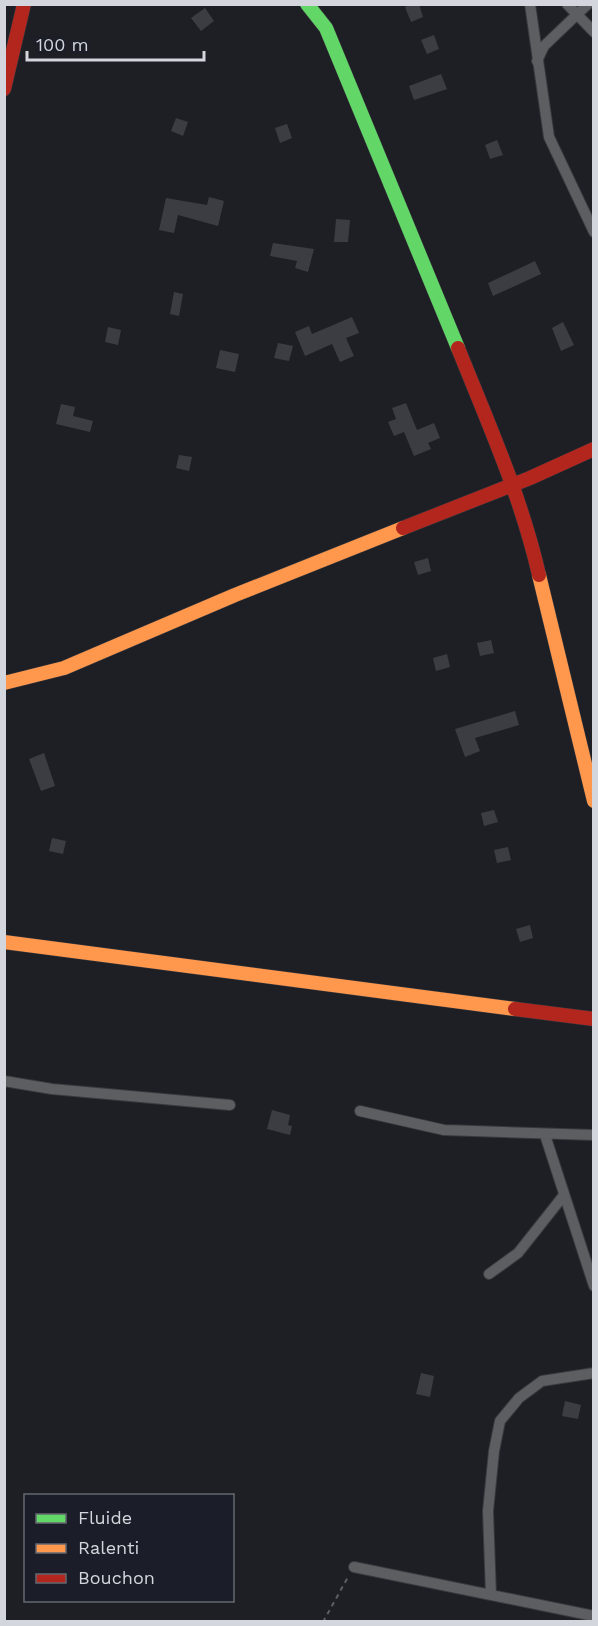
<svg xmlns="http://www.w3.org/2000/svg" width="598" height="1626" font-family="'Work Sans',sans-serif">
<rect width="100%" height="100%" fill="#1e1f25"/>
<path fill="#3c3d42" d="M412 4H419L423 17 411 22 405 7Z
M205 8 214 21 201 31 191 18Z
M434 35 439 49 427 54 421 40Z
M441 74 447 89 414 100 409 86Z
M176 118 188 122 183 136 171 131Z
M287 124 292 138 280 143 275 128Z
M497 140 503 155 490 159 485 145Z
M209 197 224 201 218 226 178 215 174 233 159 230 166 198 207 205Z
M336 219 350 220 348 242H334Z
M273 243 314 249 308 272 295 268 297 261 270 256Z
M535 261 541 274 493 296 488 283Z
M174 292 183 294 179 316 170 314Z
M352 317 359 333 346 338 354 356 340 362 332 344 305 356 295 332 309 326 312 334Z
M563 322 574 345 561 351 552 328Z
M108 327 121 330 118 345 105 342Z
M278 343 293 346 289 361 274 358Z
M220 350 239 354 235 372 216 368Z
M406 403 417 430 434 423 440 438 428 443 431 449 414 456 404 432 394 436 388 422 396 419 392 408Z
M61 404 75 407 73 416 93 421 90 432 56 424Z
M179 455 192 457 189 471 176 468Z
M428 558 431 571 418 575 414 562Z
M491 640 494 653 480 656 477 643Z
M447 654 450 667 436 671 433 658Z
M515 711 519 725 475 738 480 751 465 757 455 729Z
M44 753 55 786 41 791 29 759Z
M494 810 498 822 484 826 481 813Z
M52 838 66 841 63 854 49 851Z
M508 847 511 860 497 863 494 850Z
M530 925 533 938 520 942 516 929Z
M272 1110 290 1115 288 1125 292 1126 290 1135 267 1129Z
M421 1373 434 1376 430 1397 416 1394Z
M565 1401 581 1405 578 1419 562 1416Z"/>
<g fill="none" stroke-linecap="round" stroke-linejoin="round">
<g stroke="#393a3f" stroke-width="12">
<path id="street" d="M530 4 549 137 594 232
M567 4 594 32
M537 61 544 46 588 4
M4 1081 52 1089 230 1105
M360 1111 444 1130 594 1135
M545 1135 594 1286
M489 1274 518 1253 564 1195
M354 1567 594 1616
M491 1595 488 1511 494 1451 500 1421 519 1398 542 1381 594 1373"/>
</g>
<g stroke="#393a3f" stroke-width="15">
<path id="fast" d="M307 4 326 28 458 348"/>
</g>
<g stroke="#393a3f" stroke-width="15">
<path id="slow" d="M539 575 594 801
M4 683 64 668 235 595 403 528
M4 942 515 1009"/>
</g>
<g stroke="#393a3f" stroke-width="15">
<path id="jam" d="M4 89 24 4
M458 348C488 423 521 496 539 575
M403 528 530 478 594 449
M515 1009 594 1019"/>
</g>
<path stroke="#5e5f63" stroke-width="2" stroke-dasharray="4.5 4.5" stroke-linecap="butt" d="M323 1622 348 1577"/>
<use href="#street" stroke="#5c5e62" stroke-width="10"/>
<use href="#fast" stroke="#63d668" stroke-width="14"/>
<use href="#slow" stroke="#ff974d" stroke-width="14"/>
<use href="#jam" stroke="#b3261e" stroke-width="14"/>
</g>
<rect width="598" height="1626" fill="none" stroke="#d4d6dd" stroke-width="12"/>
<rect x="24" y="1494" width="210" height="108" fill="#1b1e28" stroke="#656870" stroke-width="1.5"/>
<rect x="36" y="1514" width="30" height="9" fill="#63d668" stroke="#656870" stroke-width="1.5"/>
<text x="78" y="1524" font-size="18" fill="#d4d6dd">Fluide</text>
<rect x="36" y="1544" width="30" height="9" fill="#ff974d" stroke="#656870" stroke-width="1.5"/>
<text x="78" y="1554" font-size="18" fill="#d4d6dd">Ralenti</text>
<rect x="36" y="1574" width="30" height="9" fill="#b3261e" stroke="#656870" stroke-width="1.5"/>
<text x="78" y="1584" font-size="18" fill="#d4d6dd">Bouchon</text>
<path d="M27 51v9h177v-9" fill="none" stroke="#d4d6dd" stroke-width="3"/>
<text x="36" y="51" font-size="18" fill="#d4d6dd" stroke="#1b1e28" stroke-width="4.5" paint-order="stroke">100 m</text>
</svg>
